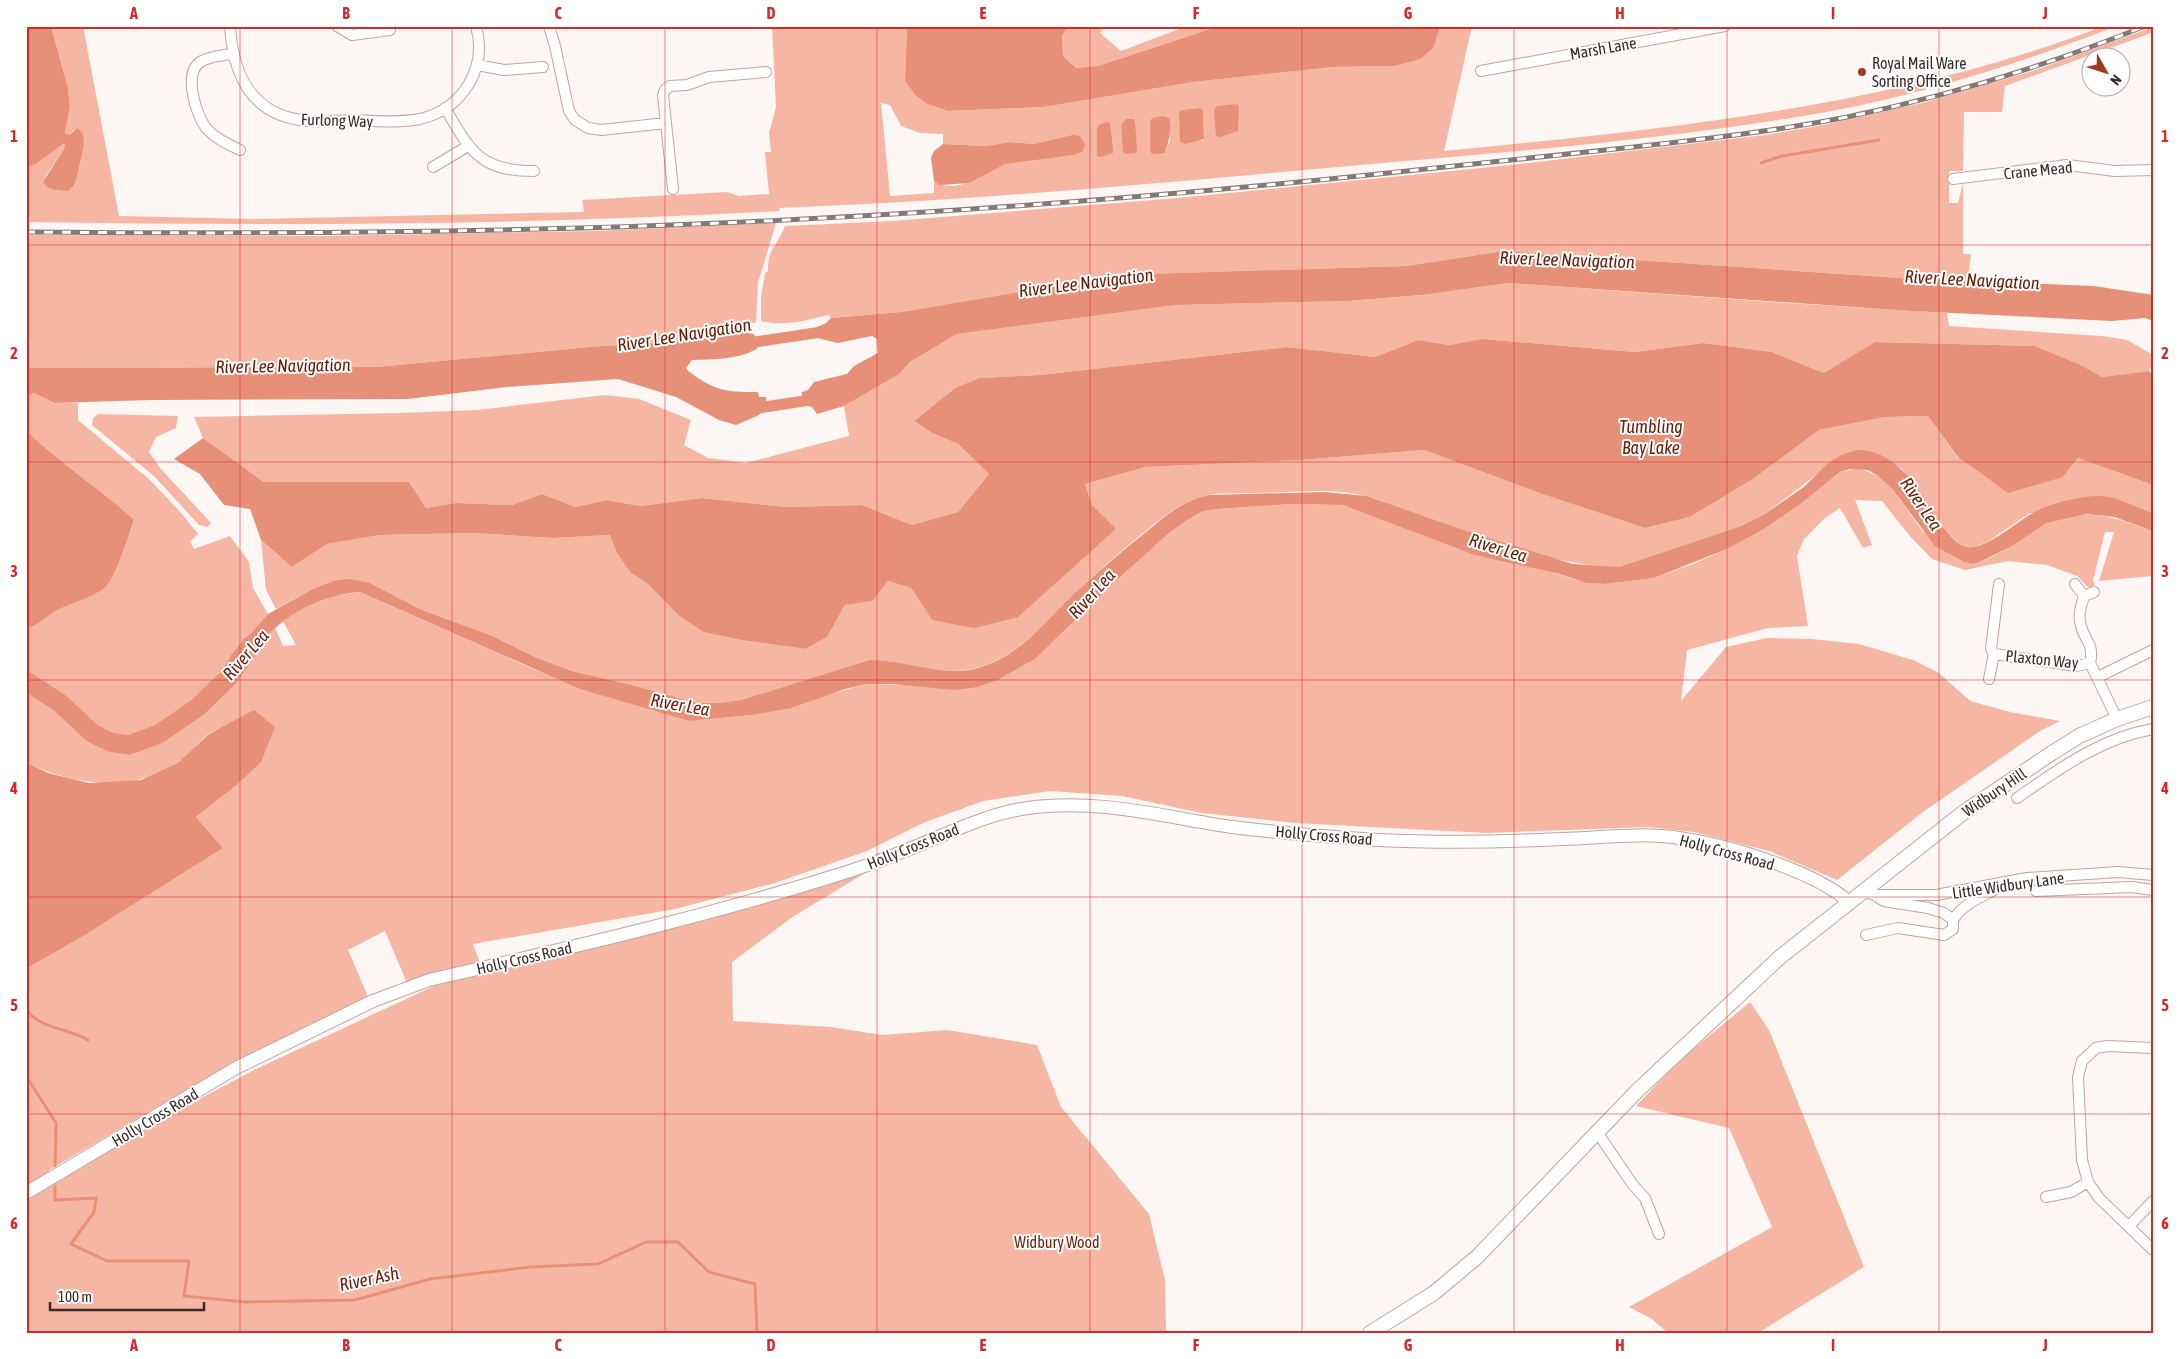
<svg xmlns="http://www.w3.org/2000/svg" width="2179" height="1359" font-family="'Asap Condensed',sans-serif">
<rect width="100%" height="100%" fill="#fcf6f5"/>
<path fill="#f6b6a4" fill-rule="evenodd" d="M51 26H83L119 216 254 219 584 212 582 200 727 192 739 196 769 194 765 152H771L769 133 776 107 772 26H907L905 81 915 95 927 104 948 111 1044 107 1193 82 1333 67 1395 66 1421 59 1434 47 1440 26H1472L1444 151C1667 129 1894 107 2104 26H2117C2013 66 1906 100 1797 117 1649 141 1499 153 1350 166 1160 183 970 201 780 208L779 211C529 225 277 226 26 222V168L36 164 64 142 65 147 45 177 79 162 84 145 74 130 69 135 65 133 70 107 68 88ZM881 103 890 105 901 126 920 133 943 134V144L986 146 1010 142 1034 144 1048 142 1074 155C1054 158 1023 158 1005 164 982 171 959 197 934 181V193L890 196ZM1200 108 1203 109 1204 139 1202 141 1181 110ZM1152 118 1170 122V139L1165 153 1150 151V122Z
M1068 26H1105L1100 33 1121 51 1187 26H1219L1098 66 1076 68 1063 56 1062 36Z
M2153 27V32L2146 35 2005 86 2002 112H1964L1963 171H1949V203H1958L1963 183V254H1971L1968 281 1915 279 1504 251 1406 266 1145 274 1060 285 901 312 831 318 828 315C807 320 783 327 761 321V297L765 273 768 271C767 249 779 243 785 226L893 221 1178 198 1511 165 1765 135 1823 125 1922 103 2033 71Z
M776 223 758 283 756 322 702 340 601 346 376 367 26 368V235L327 236 594 231Z
M1509 283 1771 302 1947 313 1949 326 2102 336 2127 340 2153 355V364L2149 371 2102 377 2081 365 2035 346 1876 342 1824 373 1772 352 1703 343 1635 352 1482 339 1449 345 1418 340 1375 357 1287 347 1040 375 979 378 955 388 914 421 932 433 958 444 989 474 958 512 912 525 862 505 785 507 702 498 640 506 607 500 576 507 542 494 512 505 456 503 426 508 409 482H264L203 438 194 417 401 413 477 410 605 395 639 399 691 420 684 445 708 458 746 463 849 436 844 406 898 374 910 362 957 334 1176 305 1348 301 1422 295Z
M34 393 54 403H78V420L150 480 182 514 198 534 190 542 194 549 230 536 249 562 253 588 268 614 230 656 239 670 252 651 275 628 283 646 296 645 283 621 302 608 327 597 360 592 538 671 690 721 752 715 867 684 978 687 998 680 1035 659 1107 589 1168 534 1187 520 1203 511 1218 509 1292 504 1343 505 1586 583 1604 584 1654 578 1693 564 1727 549 1798 506 1840 472 1859 468 1878 476 1893 490 1923 532 1974 564C2001 556 2020 538 2044 524 2081 504 2118 519 2153 531V576L2099 581 2114 532H2105L2093 580 2095 585 2089 588 2077 576 2047 565 2008 561 1965 570 1932 559 1909 535 1882 501 1855 500 1872 545 1863 548 1840 508 1825 518 1804 539 1797 556 1808 626 1768 628 1687 650 1681 701 1726 647 1767 638 1811 639 1859 644 1913 660 1939 673 1970 701 2010 712 2060 721 2040 731 1923 812 1837 880 1769 851 1694 832 1648 827 1486 833 1295 823 1202 813 1122 796 1050 791 983 801 923 823 867 851 775 883 675 909 473 944 480 963 407 983 385 931 348 950 369 999 268 1047 178 1095 49 1170 48 1185 184 1107 256 1069 436 985 739 909 865 873 791 918 732 962 733 1021 831 1027 882 1035 947 1030 1037 1045 1061 1107 1149 1214 1165 1280 1166 1333H26V969L85 935 223 848 196 817 234 787 231 723C224 727 214 730 207 735 197 744 188 757 177 764 130 792 74 786 26 762V628C39 625 45 617 56 611 72 602 90 599 105 588 115 579 129 535 134 521 100 489 61 464 28 432L26 433V397Z
M98 414 178 416 176 428 156 437 149 452 160 468 211 523 207 527 199 525 155 477 92 425 93 418Z
M1928 416 1957 457 2063 477 2078 458 2153 485V513H2030L1987 542 1974 547 1966 548 1959 544 1948 533 1902 469 1881 455 1816 475 1765 514 1741 526 1619 567C1548 566 1475 534 1408 511 1394 507 1380 499 1366 496 1330 487 1290 493 1254 493 1239 494 1223 492 1209 495 1184 500 1167 514 1148 529 1121 551 1095 573 1071 598 1042 625 1016 658 976 668 940 678 905 659 869 660L741 700 719 703H697L636 686 572 671 537 658 490 635 422 610 370 583 309 591 276 609 266 590 261 540 292 567 327 544 380 535 472 533 553 538 611 535 617 553 630 572 648 584 678 615 703 632 741 640 806 649 827 637 845 605 872 600 888 581 911 588 932 620 1074 566 1115 530 1092 505 1085 484 1146 467 1300 460 1424 450 1545 495 1645 528 1690 517 1753 479 1819 430 1885 417Z
M1750 1002 1769 1030 1864 1267 1758 1333H1668L1652 1319 1629 1307 1772 1227 1729 1128 1636 1106 1680 1060Z"/>
<path fill="#e79078" d="M26 26H51L68 88 70 107 65 133 69 135 78 128 83 134 84 145 76 180 73 186 68 191C59 190 48 191 43 182L65 147 64 143 36 164 26 168Z
M907 26H1068L1062 36 1063 56 1076 68 1098 66 1219 26H1440L1434 47 1421 59 1395 66 1333 67 1193 82 1044 107 948 111 927 104 915 95 905 81Z
M1236 104 1239 106 1238 131 1220 137 1216 136 1214 110 1217 106Z
M1200 108 1203 109 1204 139 1185 144 1180 142 1179 113 1181 110Z
M1163 116 1169 118C1173 130 1168 142 1165 153L1152 154 1150 151V121L1152 118Z
M1126 119H1133L1135 122 1137 149 1136 153 1125 154 1123 151 1121 125Z
M1106 122 1110 123 1113 149V153L1100 157 1097 156V130L1099 125Z
M1073 135 1080 136 1085 144 1083 151 1074 155 1005 164 969 183 940 185 934 181 931 158 934 151 943 144 986 146 1010 142 1034 144Z
M1504 251 1915 279 2094 286 2153 295V321L2145 318 2112 321 1911 311 1509 283 1422 295 1348 301 1176 305 957 334 910 362 899 374 844 406 817 414 812 407 802 404V392L808 390 814 382 847 374 854 366 878 353 877 339 872 336 838 343 813 337V329L826 323 831 318 901 312 1060 285 1145 274 1406 266Z
M738 329 740 332 754 334 757 349C737 360 714 359 692 360L686 368 688 371C715 391 725 392 758 392L759 397H766L767 409 757 416 736 425 719 420 676 397 618 379 507 387 408 399 152 400 54 403 34 393 26 397V368L376 367 601 346 702 340Z
M1482 339 1635 352 1703 343 1772 352 1824 373 1875 342 2035 346 2081 365 2102 377 2149 371 2153 375V485L2078 458 2063 477 2008 493 1957 456 1928 416 1885 417 1819 430 1753 479 1690 517 1645 528 1545 495 1424 450 1300 460 1146 467 1085 484 1092 505 1116 529 1018 617 974 628 932 620 911 588 888 581 872 601 845 605 827 637 806 649 741 640 703 632 678 615 648 584 630 572 617 553 610 535 553 538 472 533 380 535 327 544 292 567 261 540 250 509 224 505 200 474 174 459 203 438 264 482H409L426 508 456 503 512 505 542 494 576 507 607 500 640 506 702 498 785 507 862 505 912 525 958 512 989 474 958 444 932 433 914 421 955 388 979 378 1040 375 1287 347 1375 357 1418 340 1449 345Z
M28 432C61 464 100 489 134 520 129 535 115 579 105 588 90 599 72 602 56 611 45 617 39 626 26 628V433Z
M1857 450C1901 450 1921 496 1943 527 1949 534 1957 545 1966 547 1986 552 2023 515 2043 508 2057 502 2079 497 2095 496 2116 495 2133 507 2153 513V531L2114 517 2086 514 2046 523 2012 546 1982 561 1974 564 1964 562 1935 546 1893 490 1878 476 1868 470 1850 469 1840 472 1798 506 1762 530 1727 549 1654 578 1604 584 1586 583 1560 574 1475 555 1343 505 1292 504 1218 509 1203 511 1187 520 1168 534 1107 589 1035 659 998 680 978 687 955 690 892 684H867L845 689 791 708 752 715 690 721 580 689 360 592C304 597 270 626 239 670L230 656 268 614 309 591 333 581 349 579 370 583 422 610 490 635 537 658 572 671 636 686 697 703H719L741 700 869 660C905 659 939 677 974 669 1017 659 1044 623 1073 595 1099 571 1124 549 1151 528 1169 513 1185 500 1209 495L1324 492 1367 496 1460 529 1573 564 1619 567 1741 526 1765 514 1805 486 1827 464 1841 455Z
M254 710 275 727 261 762 234 787 196 817 223 848 85 935 26 969V762L48 773 89 783 141 780 178 763 209 734Z"/>
<g fill="none" stroke-linecap="round" stroke-linejoin="round">
<path stroke="#e79078" stroke-width="3" d="M1761 163 1782 156 1879 140
M26 1009C39 1029 69 1028 88 1040
M26 1076 56 1123 55 1166
M55 1187V1200L96 1198 94 1212 71 1244 107 1261H189L184 1296 245 1302 355 1300 430 1279 530 1267 598 1264 646 1242H678L709 1272 755 1284 757 1333"/>
<path stroke="#e79078" stroke-width="11" d="M742 344 828 331
M751 409 817 399"/>
<path stroke="#e79078" stroke-width="19" d="M26 681 60 703 92 733 110 742 129 745 159 734 198 707 227 679 251 645"/>
<g stroke="#bfa59e" stroke-width="12">
<path id="minor" d="M230 26C233 77 253 117 309 121 324 122 340 120 355 120 376 121 399 123 420 119 462 109 488 69 476 26
M337 26 352 35 390 30
M549 26 555 46 569 111 575 120 588 128 601 130 666 123
M234 53C223 56 209 56 200 62 183 74 196 116 207 129 216 139 228 144 240 150
M477 65 504 70 543 67
M1481 71 1725 26
M445 108C471 152 480 171 534 171
M433 167 468 146
M1953 179 2067 165 2115 171 2153 170
M673 189 663 95 665 90 670 86 687 85 709 77 766 72
M2075 584 2084 596 2094 592
M2084 596C2082 604 2078 613 2080 621 2082 639 2095 642 2090 663L2117 719
M1994 654 2076 666 2090 663
M2098 677 2153 650
M1989 679 1994 654 1991 649 1999 584
M2017 798C2059 769 2101 738 2153 729
M2036 891 2132 887 2153 890
M1863 892 1875 895H1936L2027 878 2118 872 2153 875
M1877 897 1884 901 1928 908 1944 913 1953 920C1963 903 1984 896 2001 886
M1866 935 1898 928 1944 935 1953 929V920
M2153 1048 2108 1046 2096 1048 2082 1061 2078 1077 2082 1160 2088 1182 2099 1198 2153 1250
M1597 1132 1633 1185 1645 1198 1659 1234
M2046 1197 2071 1192 2088 1182
M2129 1226 2153 1201"/>
</g>
<g stroke="#bfa59e" stroke-width="14">
<path id="tertiary" d="M26 1193 236 1068 373 1001 429 980C565 949 701 918 834 876 865 867 895 855 924 843 958 829 991 813 1028 808 1097 798 1164 817 1232 827 1280 833 1329 837 1378 840 1440 843 1501 842 1562 839 1601 838 1641 832 1679 838 1727 845 1813 870 1849 902"/>
</g>
<g stroke="#bfa59e" stroke-width="16">
<path id="secondary" d="M1370 1333 1434 1293 1477 1257 1637 1091 1779 958 1964 812 2052 753 2079 736 2117 719 2153 707"/>
</g>
<use href="#minor" stroke="#fff" stroke-width="10"/>
<use href="#tertiary" stroke="#fff" stroke-width="12"/>
<use href="#secondary" stroke="#fff" stroke-width="14"/>
<g stroke="#837a78" stroke-width="5">
<path id="rail" d="M26 232C241 234 456 233 671 225 910 216 1150 198 1388 173 1470 164 1552 156 1634 147 1705 139 1776 131 1847 117 1948 96 2049 65 2145 26"/>
</g>
<use href="#rail" stroke="#fff" stroke-width="3" stroke-dasharray="9" stroke-linecap="butt"/>
</g>
<path fill="none" stroke="#d62828" stroke-width="1" stroke-opacity="0.55" d="M240 26V1333M452 26V1333M665 26V1333M877 26V1333M1090 26V1333M1302 26V1333M1514 26V1333M1727 26V1333M1939 26V1333M26 245H2153M26 462H2153M26 680H2153M26 897H2153M26 1114H2153"/>
<circle fill="#a13a1c" stroke="#fff" stroke-width="2" cx="1862" cy="72" r="5"/>
<g text-anchor="middle" stroke-width="4" stroke-linejoin="round" paint-order="stroke">
<g font-size="16" fill="#352b28" stroke="#fff">
<text transform="translate(1603 48) rotate(-10)" y="6">Marsh Lane</text>
<text transform="translate(337 120) rotate(2)" y="6">Furlong Way</text>
<text transform="translate(2038 170) rotate(-6)" y="6">Crane Mead</text>
<text transform="translate(2042 659) rotate(6)" y="6">Plaxton Way</text>
<text transform="translate(1994 792) rotate(-34)" y="6">Widbury Hill</text>
<text transform="translate(1324 835) rotate(5)" y="6">Holly Cross Road</text>
<text transform="translate(913 846) rotate(-22)" y="6">Holly Cross Road</text>
<text transform="translate(1727 852) rotate(15)" y="6">Holly Cross Road</text>
<text transform="translate(2008 885) rotate(-8)" y="6">Little Widbury Lane</text>
<text transform="translate(524 958) rotate(-13)" y="6">Holly Cross Road</text>
<text transform="translate(155 1117) rotate(-31)" y="6">Holly Cross Road</text>
</g>
<g font-size="16" fill="#352b28" stroke="#fff" text-anchor="start">
<text x="1872" y="69">Royal Mail Ware<tspan x="1872" dy="18">Sorting Office</tspan></text>
</g>
<g font-size="16" fill="#71240d" stroke="#fff">
<text x="1057" y="1248">Widbury Wood</text>
</g>
<g font-size="18" font-style="italic" fill="#681b04" stroke="#fff">
<text transform="translate(1567 260) rotate(2)" y="6">River Lee Navigation</text>
<text transform="translate(1972 280) rotate(3)" y="6">River Lee Navigation</text>
<text transform="translate(1086 283) rotate(-7)" y="6">River Lee Navigation</text>
<text transform="translate(684 335) rotate(-9)" y="6">River Lee Navigation</text>
<text transform="translate(283 366) rotate(-1)" y="6">River Lee Navigation</text>
<text x="1651" y="433">Tumbling<tspan x="1651" dy="21">Bay Lake</tspan></text>
<text transform="translate(1921 504) rotate(56)" y="6">River Lea</text>
<text transform="translate(1498 548) rotate(17)" y="6">River Lea</text>
<text transform="translate(1092 594) rotate(-48)" y="6">River Lea</text>
<text transform="translate(246 655) rotate(-49)" y="6">River Lea</text>
<text transform="translate(680 705) rotate(10)" y="6">River Lea</text>
<text transform="translate(369 1279) rotate(-12)" y="6">River Ash</text>
</g>
</g>
<rect width="2179" height="1359" fill="none" stroke="#ffffff" stroke-width="55"/>
<g transform="translate(2106 72) rotate(129)"><circle r="24" fill="#ffffff" stroke="#aeaaa9"/>
<path d="M0-4L9 19L0 12L-9 19Z" fill="#a13a1c"/>
<text y="-8" font-size="14" font-weight="bold" text-anchor="middle" fill="#352b28">N</text>
</g>
<path d="M50 1302v8h154v-8" fill="none" stroke="#352b28" stroke-width="2.5"/>
<text x="58" y="1302" font-size="15" fill="#352b28" stroke="#ffffff" stroke-width="4" paint-order="stroke">100 m</text>
<rect x="28" y="28" width="2124" height="1304" fill="none" stroke="#d62828" stroke-width="2"/>
<g font-size="16" text-anchor="middle" font-weight="bold" fill="#d62828">
<text x="134" y="19">A</text>
<text x="346" y="19">B</text>
<text x="558" y="19">C</text>
<text x="771" y="19">D</text>
<text x="983" y="19">E</text>
<text x="1196" y="19">F</text>
<text x="1408" y="19">G</text>
<text x="1620" y="19">H</text>
<text x="1833" y="19">I</text>
<text x="2045" y="19">J</text>
<text x="14" y="142">1</text>
<text x="2165" y="142">1</text>
<text x="14" y="359">2</text>
<text x="2165" y="359">2</text>
<text x="14" y="577">3</text>
<text x="2165" y="577">3</text>
<text x="14" y="794">4</text>
<text x="2165" y="794">4</text>
<text x="14" y="1011">5</text>
<text x="2165" y="1011">5</text>
<text x="14" y="1229">6</text>
<text x="2165" y="1229">6</text>
<text x="134" y="1351">A</text>
<text x="346" y="1351">B</text>
<text x="558" y="1351">C</text>
<text x="771" y="1351">D</text>
<text x="983" y="1351">E</text>
<text x="1196" y="1351">F</text>
<text x="1408" y="1351">G</text>
<text x="1620" y="1351">H</text>
<text x="1833" y="1351">I</text>
<text x="2045" y="1351">J</text>
</g>
</svg>
